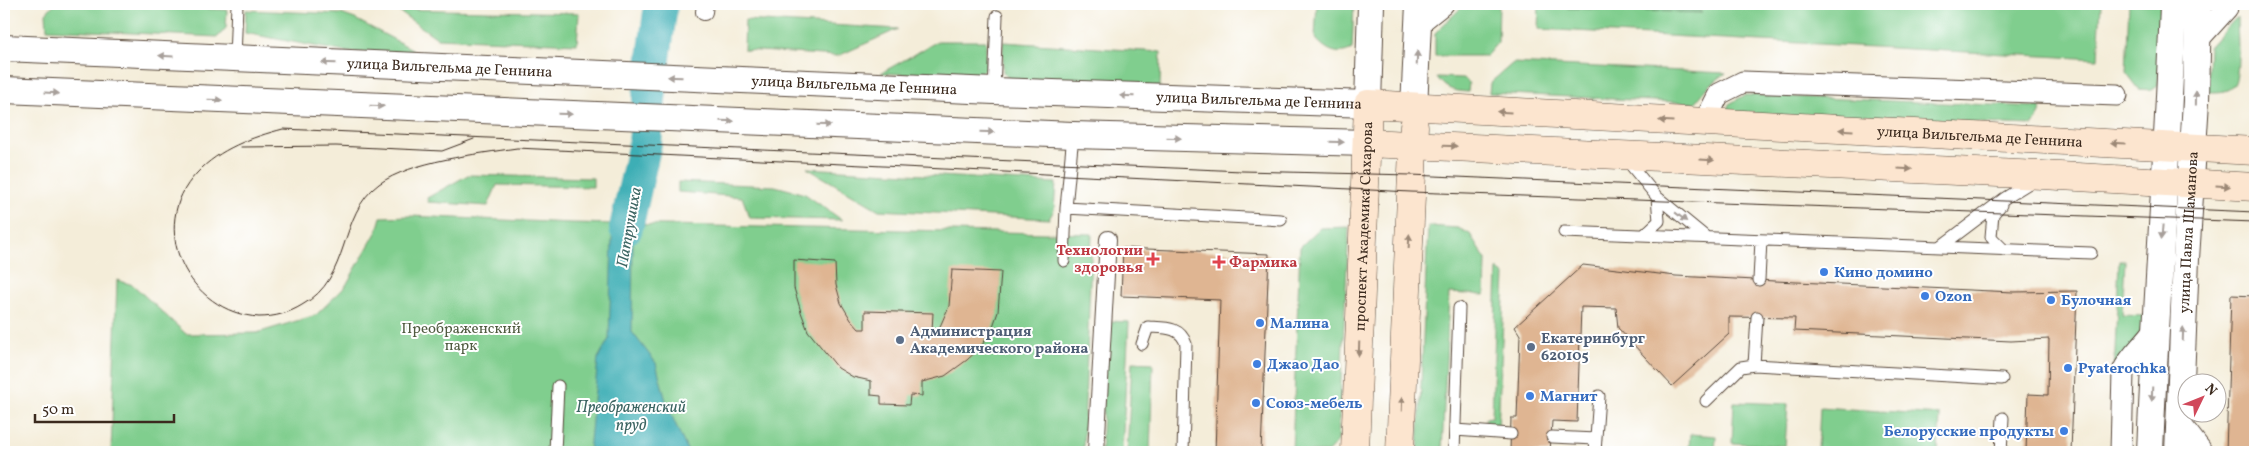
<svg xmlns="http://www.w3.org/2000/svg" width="2259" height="456" font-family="Vollkorn,serif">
<rect width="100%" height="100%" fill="#fff"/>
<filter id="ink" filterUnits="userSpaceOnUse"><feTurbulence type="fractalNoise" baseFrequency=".02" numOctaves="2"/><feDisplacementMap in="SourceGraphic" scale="10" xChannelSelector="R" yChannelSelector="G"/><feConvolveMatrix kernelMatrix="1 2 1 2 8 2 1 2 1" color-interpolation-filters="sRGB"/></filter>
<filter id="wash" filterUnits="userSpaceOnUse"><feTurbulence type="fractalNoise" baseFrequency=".0096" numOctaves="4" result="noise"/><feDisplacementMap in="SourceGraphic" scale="20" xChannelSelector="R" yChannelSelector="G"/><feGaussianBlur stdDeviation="1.12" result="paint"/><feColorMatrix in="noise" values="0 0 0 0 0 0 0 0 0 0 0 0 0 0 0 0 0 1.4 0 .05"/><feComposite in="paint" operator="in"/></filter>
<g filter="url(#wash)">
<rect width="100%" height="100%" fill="#f4edd9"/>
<path fill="#80ce8e" stroke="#5e7c56" d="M54 4H131L227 10 226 28 218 37 47 29 46 13Z
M1317 4H1354L1352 49C1337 57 1326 50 1315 38Z
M1465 4H1499L1498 42 1486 56H1435V33Z
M1539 4H2101L2098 59 1538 29Z
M2129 4H2161L2158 86 2152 90 2139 89 2126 72Z
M395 9 579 13 577 44 437 38Z
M246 10 341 14 355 19 412 49 414 54 346 52 245 33Z
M2237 17C2237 31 2241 77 2233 86 2226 93 2216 92 2207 92L2209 47Z
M745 20 898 29 838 56 744 50Z
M938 41H986V68L976 78 881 73Z
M1003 42 1161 52 1160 87 1011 81 1003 72Z
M1513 63 1726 73 1709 86 1695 103 1489 93 1490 83Z
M1437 77 1464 78 1469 83 1468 92C1454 91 1446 90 1437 77Z
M1745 95 2041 107 2040 113 2033 125 1725 114 1729 104Z
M807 168 1056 183 1054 210 1049 219 879 210Z
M468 175 593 178V187L497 185 488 206 428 202 427 198Z
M678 182 775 186 805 194 842 220 750 218 742 197 678 192Z
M410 216 572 223 1092 234 1083 452H111L117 280 133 285 186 334 257 333 316 315 345 287 377 231 381 217Z
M1428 226 1458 228 1470 234 1486 260 1485 295 1449 293 1442 452H1418Z
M1349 227 1338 441 1328 452H1292L1300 247 1320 228Z
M2119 261H2125L2122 315 2145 316C2143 338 2126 356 2114 373Z
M1497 269 1505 275 1498 430 1486 428V418L1492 417Z
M1107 321 1129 322 1122 452H1101Z
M1132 362 1153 363 1150 452H1127Z
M1734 402 1788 404 1785 446 1732 443Z
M1820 407 1940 415 1938 452H1876L1818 449Z
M1690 434 1716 436 1715 452 1689 451Z"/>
<path fill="#68b179" stroke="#526e4c" d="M1567 4H1694L1702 13 1567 8Z"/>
<path fill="#3daeb5" stroke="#3c6c6a" d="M620 181 646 183 633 239 632 332 656 363 667 405 688 452H589L598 358 609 339 612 238Z"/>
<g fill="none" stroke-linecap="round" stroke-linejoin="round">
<path stroke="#3daeb5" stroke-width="34" d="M626 228 645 143 650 89 661 4"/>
</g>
<g id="blocks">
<path fill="#dfb592" d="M1123 248 1269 254 1261 452H1215L1220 300 1121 296Z
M794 260 835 263 836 285 841 303 851 320 859 329H865V311L933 313 932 331H938L949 306 952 270 1001 272 998 312 991 332 980 348 967 360 945 376 922 382V396L910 395 909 405 881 404V396L871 395V381L853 377 838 368 808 331 801 312 794 288Z
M1583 265 1676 276 1775 281 2013 292 2077 291 2071 452H2026L2028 394 2048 395 2049 339 2011 341 1794 331 1795 318 1729 317V334L1672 386 1618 328 1616 308 1581 307 1577 422 1552 421 1550 452H1510L1511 418H1517L1520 335 1515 327Z
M2231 295 2255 296V452H2226Z"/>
</g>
</g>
<g filter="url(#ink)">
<use href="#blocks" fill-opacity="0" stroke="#57473a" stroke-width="1"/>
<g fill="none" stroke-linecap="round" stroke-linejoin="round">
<g stroke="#57473a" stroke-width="13">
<path id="service" d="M235 59 237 4
M994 91 997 16
M1073 135 1066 208 1281 220
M1625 158 1657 197 1707 238
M2001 205 1993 214 1991 237 2004 250
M1564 232 2091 253
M1644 235 1659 221 1657 197
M1940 247 2005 198 2034 180
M1064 261 1066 208
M1759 280 1761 240
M1142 344 1148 327C1165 328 1180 326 1186 344L1183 452
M1754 365 1757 317
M1706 401 1741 367 1754 365 2002 379
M1455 430 1511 434
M1552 437 1596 439
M555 452 558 386
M1454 452 1459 308
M1595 452 1599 396
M2001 452 2003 418"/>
</g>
<g stroke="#57473a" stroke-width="18">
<path id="pedestrian" d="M704 12 705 4
M1096 452 1108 239"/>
</g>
<g stroke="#57473a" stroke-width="23">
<path id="minor" d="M1418 24 1443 4
M2197 41 2227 8V4
M1704 123 1719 94 1743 82 2117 95
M2179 422 2200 449 2201 452
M2121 452 2123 371C2130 355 2145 344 2155 329"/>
</g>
<g stroke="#57473a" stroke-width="28">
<g id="tertiary">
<path id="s1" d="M4 48 994 91 1368 104 1371 4"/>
<path d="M4 90 1073 135 1367 143"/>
<path d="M1414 107 1419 4"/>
<path d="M2150 452C2156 303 2168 153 2173 4"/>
<path id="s2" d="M2178 452 2186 259 2196 101 2198 4"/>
</g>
</g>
<g stroke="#57473a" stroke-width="29">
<g id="secondary">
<path d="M1367 143 2042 175 2255 187"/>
<path id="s3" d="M1355 452 1368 104 2255 151"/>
<path d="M1400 452 1414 126"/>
</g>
</g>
<use href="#service" stroke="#fff" stroke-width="11"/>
<use href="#pedestrian" stroke="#fff" stroke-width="16"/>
<use href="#minor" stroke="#fff" stroke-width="21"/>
<use href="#tertiary" stroke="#fff" stroke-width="26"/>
<use href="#secondary" stroke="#fce5cf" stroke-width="28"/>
<path stroke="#3b2a1e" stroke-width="1" d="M241 147 336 146 442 151 474 139
M2255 212 1411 175 1242 171 283 129C252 137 219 149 197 173 145 227 189 313 259 317 275 317 289 313 302 305 352 278 337 215 379 184 411 161 477 154 517 148L1411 192 2255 222"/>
</g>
<defs><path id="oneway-solid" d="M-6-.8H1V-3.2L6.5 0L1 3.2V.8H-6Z" transform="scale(1.25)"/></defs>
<g fill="#a79f9a">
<use href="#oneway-solid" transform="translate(166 56) rotate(-177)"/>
<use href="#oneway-solid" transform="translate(1417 58) rotate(-88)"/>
<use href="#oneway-solid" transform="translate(329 63) rotate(-178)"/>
<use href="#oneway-solid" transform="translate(675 77) rotate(-178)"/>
<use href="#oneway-solid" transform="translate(52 93) rotate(3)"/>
<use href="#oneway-solid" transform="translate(1127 96) rotate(-178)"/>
<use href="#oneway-solid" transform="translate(2196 98) rotate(-89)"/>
<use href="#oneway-solid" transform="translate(215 100) rotate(2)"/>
<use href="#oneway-solid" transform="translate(377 106) rotate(2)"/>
<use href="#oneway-solid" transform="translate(565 114) rotate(2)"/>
<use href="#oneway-solid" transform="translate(727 121) rotate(2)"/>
<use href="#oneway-solid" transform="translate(824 125) rotate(2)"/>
<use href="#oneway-solid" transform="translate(987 132) rotate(2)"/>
<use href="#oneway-solid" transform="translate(1174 138) rotate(2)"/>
<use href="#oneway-solid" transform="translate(1337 142) rotate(1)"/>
<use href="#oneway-solid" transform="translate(1681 217) rotate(38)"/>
<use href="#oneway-solid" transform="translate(2162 232) rotate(95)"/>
<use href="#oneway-solid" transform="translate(2183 334) rotate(-88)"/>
<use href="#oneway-solid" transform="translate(2152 394) rotate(92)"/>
</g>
<g fill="#9c8876">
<use href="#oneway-solid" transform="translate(1504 112) rotate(-177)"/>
<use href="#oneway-solid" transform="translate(1666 121) rotate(-177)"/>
<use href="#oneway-solid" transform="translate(1846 130) rotate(-177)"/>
<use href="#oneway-solid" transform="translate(2118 143) rotate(-177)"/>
<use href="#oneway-solid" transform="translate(1450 146) rotate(2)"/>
<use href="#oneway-solid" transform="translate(1707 160) rotate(3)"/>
<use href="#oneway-solid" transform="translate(1905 169) rotate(3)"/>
<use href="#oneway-solid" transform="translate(2223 186) rotate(4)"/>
<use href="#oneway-solid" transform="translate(1409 241) rotate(-87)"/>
<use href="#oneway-solid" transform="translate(1359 349) rotate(92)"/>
<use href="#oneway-solid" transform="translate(1402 404) rotate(-88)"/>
</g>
</g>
<g fill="#e0444e" stroke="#fff" stroke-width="2">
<path d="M1150.5 251.5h5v5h5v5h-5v5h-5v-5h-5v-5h5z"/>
<path d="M1216.5 254.5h5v5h5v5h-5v5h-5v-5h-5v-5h5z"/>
</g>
<g fill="#3f7fe0" stroke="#fff" stroke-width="2">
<circle cx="1824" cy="272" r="5"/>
<circle cx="1925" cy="296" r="5"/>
<circle cx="2051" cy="300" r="5"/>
<circle cx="1260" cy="323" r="5"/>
<circle cx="1257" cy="364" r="5"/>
<circle cx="2068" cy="368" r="5"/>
<circle cx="1530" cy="396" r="5"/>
<circle cx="1256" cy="403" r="5"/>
<circle cx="2064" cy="431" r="5"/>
</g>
<g fill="#5c6f8a" stroke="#fff" stroke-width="2">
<circle cx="900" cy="340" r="5"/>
<circle cx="1531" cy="347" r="5"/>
</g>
<g text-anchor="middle" stroke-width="4" stroke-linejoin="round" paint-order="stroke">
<g font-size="15" fill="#3b2a1e" stroke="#fff">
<text dy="5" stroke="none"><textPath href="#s1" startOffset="446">улица Вильгельма де Геннина</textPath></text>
<text dy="5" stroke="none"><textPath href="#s1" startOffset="851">улица Вильгельма де Геннина</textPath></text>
<text dy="5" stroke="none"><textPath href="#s1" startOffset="1256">улица Вильгельма де Геннина</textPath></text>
<text dy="5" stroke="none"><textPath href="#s3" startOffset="961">улица Вильгельма де Геннина</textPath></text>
<text dy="5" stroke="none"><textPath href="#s3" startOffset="226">проспект Академика Сахарова</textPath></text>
<text dy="5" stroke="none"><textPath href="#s2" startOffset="220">улица Павла Шаманова</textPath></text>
</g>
<g font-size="15" font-weight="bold" fill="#be3a42" stroke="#fff" text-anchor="end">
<text x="1143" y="255">Технологии<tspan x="1143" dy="17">здоровья</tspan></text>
<text x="1229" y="267" text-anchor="start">Фармика</text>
</g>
<g font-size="15" font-weight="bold" fill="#366cbe" stroke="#fff" text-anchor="start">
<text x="1834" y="277">Кино домино</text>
<text x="1935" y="301">Ozon</text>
<text x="2061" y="305">Булочная</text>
<text x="1270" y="328">Малина</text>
<text x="1267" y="369">Джао Дао</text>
<text x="2078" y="373">Pyaterochka</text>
<text x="1540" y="401">Магнит</text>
<text x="1266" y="408">Союз-мебель</text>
<text x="2054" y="436" text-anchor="end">Белорусские продукты</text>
</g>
<g font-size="15" fill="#505b40" stroke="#fff">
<text x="461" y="333">Преображенский<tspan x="461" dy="17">парк</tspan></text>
</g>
<g font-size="15" font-weight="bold" fill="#4e5e75" stroke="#fff" text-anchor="start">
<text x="910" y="336">Администрация<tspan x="910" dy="17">Академического района</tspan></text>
<text x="1541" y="343">Екатеринбург<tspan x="1541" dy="17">620105</tspan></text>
</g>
<g font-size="16" font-style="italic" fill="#3c6562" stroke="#fff">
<text transform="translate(628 227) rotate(-80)" y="6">Патрушиха</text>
<text x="631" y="412">Преображенский<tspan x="631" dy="18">пруд</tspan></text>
</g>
</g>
<rect width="2259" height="456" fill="none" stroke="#fff" stroke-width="20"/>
<g transform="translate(2202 398) rotate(47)"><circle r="24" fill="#ffffff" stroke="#b1aaa5"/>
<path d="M0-4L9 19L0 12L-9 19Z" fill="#d1495b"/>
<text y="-8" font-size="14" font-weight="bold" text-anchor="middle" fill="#3b2a1e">N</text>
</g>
<path d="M35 414v8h139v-8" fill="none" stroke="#3b2a1e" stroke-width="2.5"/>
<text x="42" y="414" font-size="15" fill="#3b2a1e" stroke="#ffffff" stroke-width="4" paint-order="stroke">50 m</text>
</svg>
